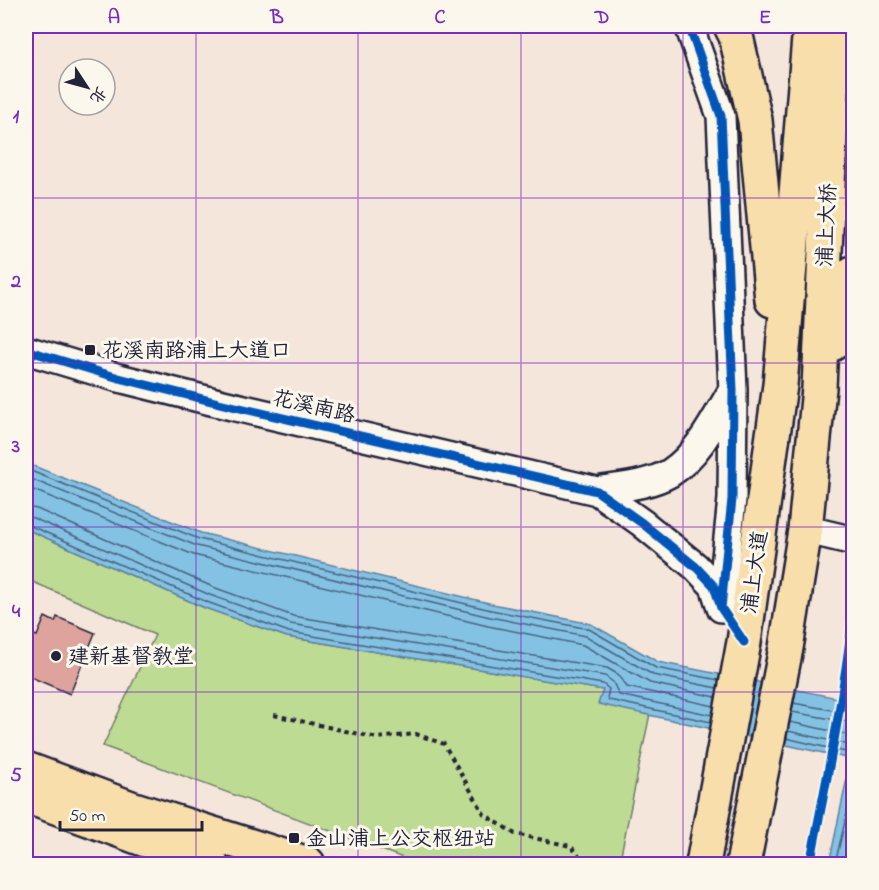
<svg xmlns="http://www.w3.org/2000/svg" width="879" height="890" font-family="'Indie Flower','LXGW WenKai TC',sans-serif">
<rect width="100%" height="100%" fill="#f5e6dc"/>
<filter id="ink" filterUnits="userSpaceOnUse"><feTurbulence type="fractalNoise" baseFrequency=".0167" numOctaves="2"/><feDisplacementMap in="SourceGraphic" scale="12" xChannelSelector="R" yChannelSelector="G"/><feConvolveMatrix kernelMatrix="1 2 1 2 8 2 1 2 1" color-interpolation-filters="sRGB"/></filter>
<g filter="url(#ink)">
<path fill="#bedb93" stroke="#707e67" stroke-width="1.5" d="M26 529 205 608 287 637 604 690 652 704 619 864H419L103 746 155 635 26 579Z"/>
<path fill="#84c2e4" stroke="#5d82a0" stroke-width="1.5" d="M26 463 201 533 493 604 591 624 658 662 853 701V864H829L851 759 598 704 603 690 287 637 205 608 26 529Z"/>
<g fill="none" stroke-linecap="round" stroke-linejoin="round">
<path stroke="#49627f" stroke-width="1.5" d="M26 469 199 539 491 610 589 629 656 668 719 680
M26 477 197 546 490 617 586 636 653 675 717 688
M26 487 194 555 488 626 583 645 650 683 716 697
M26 507 37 509 213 587 293 616 607 668 619 675 627 687 714 706
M26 516 33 518 210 595 291 624 605 676 613 682 619 695 712 715
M26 524 207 602 289 632 603 684 609 689 607 698 609 700 711 722
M793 703 854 714
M792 712 854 723
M790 722 854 736
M788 731 854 746
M786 738 854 754
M835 864 854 783"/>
</g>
<path fill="#dda39c" stroke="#22223b" stroke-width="1.5" d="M45 617 55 622 57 617 95 633 70 694 26 675V632L37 636Z"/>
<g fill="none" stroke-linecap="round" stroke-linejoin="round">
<g stroke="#22223b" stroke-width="32">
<path id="minor" d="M689 26 721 116 733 390 732 499 721 606
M26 350 119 378 223 404 597 491 642 523 696 567 714 586 721 608
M597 491C620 487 649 485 670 473 699 454 715 420 732 391
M816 532 854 541"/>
</g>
<g stroke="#22223b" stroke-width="38">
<path id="major" d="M731 26 736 36 755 120 772 300
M832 344 854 272
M26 769 131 808 308 864
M26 796 211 864
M703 864 744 642 780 385 810 26
M743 864 786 648 805 530 819 388 835 26"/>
</g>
<path stroke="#22223b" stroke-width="4" stroke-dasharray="4.5 4.5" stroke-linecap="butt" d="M274 715 377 738 416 734 444 744 484 814 515 834 571 846 585 864"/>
<use href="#minor" stroke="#fbf7ec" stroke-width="27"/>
<use href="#major" stroke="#f8deab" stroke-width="33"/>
<g stroke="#fbf7ec" stroke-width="13">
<path id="cycleway" d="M689 26 721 116 733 390 732 499 721 608 744 642
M26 350 119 378 223 404 597 491 642 523 696 567 714 586 721 608
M810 864C827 779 844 695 854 608"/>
</g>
<use href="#cycleway" stroke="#0057b8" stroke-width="9"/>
</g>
</g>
<path fill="none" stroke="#7b2cbf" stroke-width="1.5" stroke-opacity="0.55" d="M196 26V864M358 26V864M521 26V864M683 26V864M26 198H854M26 363H854M26 527H854M26 692H854"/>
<g fill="#22223b" stroke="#fbf7ec" stroke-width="2">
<rect x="84" y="344" width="12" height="12" rx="3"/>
<circle cx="56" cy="656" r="6"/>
<rect x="288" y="832" width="12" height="12" rx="3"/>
</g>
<g text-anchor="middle" stroke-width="6" stroke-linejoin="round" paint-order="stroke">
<g font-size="21" fill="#22223b" stroke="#fbf7ec">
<text transform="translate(826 225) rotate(-87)" y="7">浦上大桥</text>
<text transform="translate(314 406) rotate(13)" y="7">花溪南路</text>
<text transform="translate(754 572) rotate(-82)" y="7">浦上大道</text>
</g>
<g font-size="21" fill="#22223b" stroke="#fbf7ec" text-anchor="start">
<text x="102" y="357">花溪南路浦上大道口</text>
<text x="68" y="663">建新基督教堂</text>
<text x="306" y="845">金山浦上公交枢纽站</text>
</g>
</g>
<rect width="879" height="890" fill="none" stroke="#fbf7ec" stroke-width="66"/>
<g transform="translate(87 87) rotate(126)"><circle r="28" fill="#fbf7ec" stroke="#a4a2a5" stroke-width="1.5"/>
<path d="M0-4.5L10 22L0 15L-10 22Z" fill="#22223b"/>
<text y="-9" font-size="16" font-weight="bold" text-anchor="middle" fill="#22223b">北</text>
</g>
<path d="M60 821v9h142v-9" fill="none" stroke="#22223b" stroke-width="3"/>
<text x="69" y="821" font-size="18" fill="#22223b" stroke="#fbf7ec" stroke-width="4.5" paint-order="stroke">50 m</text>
<rect x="33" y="33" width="813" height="824" fill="none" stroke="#7b2cbf" stroke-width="2"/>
<g font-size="20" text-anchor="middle" font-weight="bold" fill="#7b2cbf">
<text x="114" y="23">A</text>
<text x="277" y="23">B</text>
<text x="440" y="23">C</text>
<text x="602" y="23">D</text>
<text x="765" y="23">E</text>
<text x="16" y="122">1</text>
<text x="16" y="287">2</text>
<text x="16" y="452">3</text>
<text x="16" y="617">4</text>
<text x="16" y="781">5</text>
</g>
</svg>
